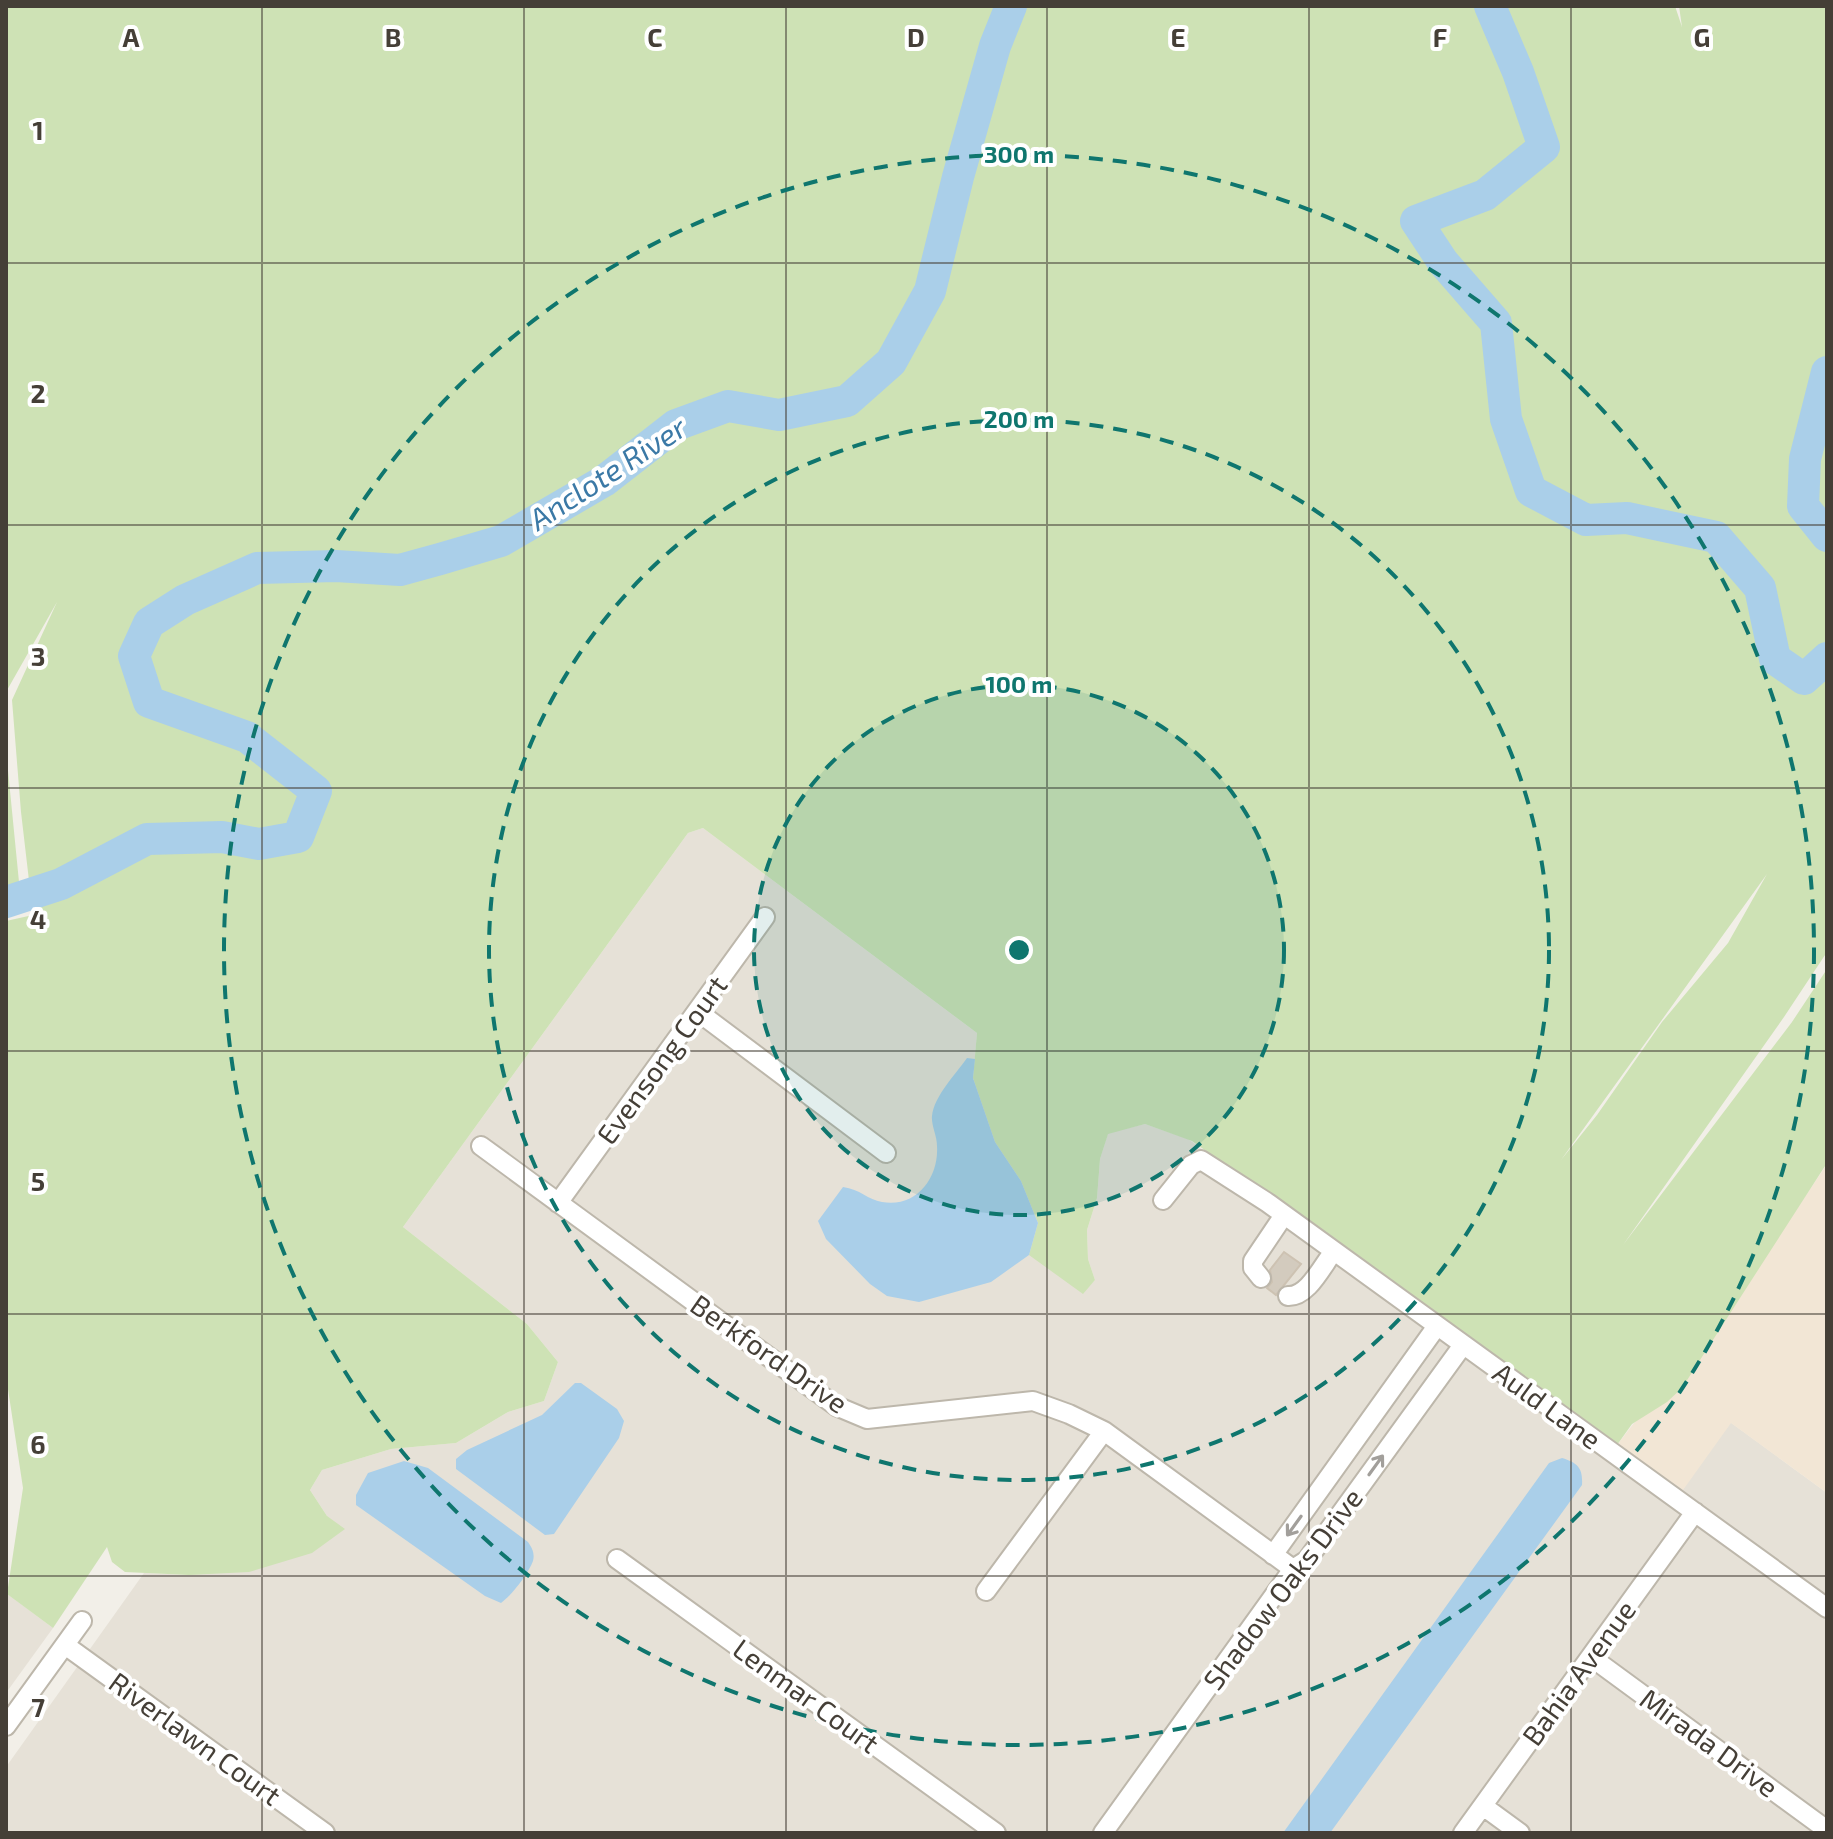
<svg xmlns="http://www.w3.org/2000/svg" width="1833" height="1839" font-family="'Exo 2',sans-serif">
<rect width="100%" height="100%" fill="#f2efe8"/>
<path fill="#e6e1d7" d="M703 828 977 1033 973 1079 1082 1293 1095 1280 1088 1259 1087 1230 1097 1198 1100 1159 1108 1133 1145 1124 1188 1139 1683 1489 1730 1422 1827 1493V1833H6V1767L144 1573 189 1575 327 1516 310 1490 322 1470 391 1449 456 1443 508 1412 544 1401 558 1362 527 1324 403 1227 688 833Z
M6 1593 53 1628 6 1693Z"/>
<path fill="#f2e6d5" d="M1827 1164V1493L1731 1423 1683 1490 1617 1445 1774 1243Z"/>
<path fill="#cee2b5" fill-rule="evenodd" d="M6 6H1675L1682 27 1679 6H1827V952L1784 1017 1623 1245 1792 1022 1827 969V1163L1682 1388 1667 1402 1632 1424 1617 1445 1192 1141 1145 1124 1108 1134 1100 1159 1097 1198 1087 1230 1088 1259 1095 1280 1083 1294 1029 1255 1038 1223 1021 1181 995 1142 973 1078 977 1033 703 828 688 833 403 1227 527 1324 558 1362 544 1401 508 1412 456 1443 391 1449 322 1470 310 1490 327 1516 345 1529 312 1553 249 1572 189 1575 125 1572 112 1562 107 1547 53 1628 7 1594 23 1488 6 1376V921L33 915 21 812 12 700 57 602 6 692ZM1767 874 1728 943 1662 1022 1597 1115 1561 1160Z
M6 750 19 882 6 889Z"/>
<path fill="#aacfe9" d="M967 1058 975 1059 973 1078 995 1142 1021 1181 1038 1223 1029 1255 991 1282 919 1302 887 1296 870 1284 826 1239 818 1221 843 1187C860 1189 868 1200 882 1202 917 1208 939 1177 937 1146 937 1136 931 1125 932 1116 934 1096 956 1074 967 1058Z
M575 1383H581L617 1409 624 1421 619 1438 554 1534 545 1535 456 1469V1459L467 1450 542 1415Z
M1562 1458C1578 1463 1583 1468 1582 1485L1330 1833H1283L1549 1463Z
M404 1461 428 1468 528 1542C532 1548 535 1553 533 1561 528 1574 512 1595 501 1603L485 1596 356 1505V1495L368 1473Z"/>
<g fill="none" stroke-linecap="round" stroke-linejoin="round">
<path stroke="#aacfe9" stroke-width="32" d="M1490 6 1518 72 1544 147 1485 195 1416 221 1443 262 1496 323 1506 419 1531 491 1586 520 1627 518 1716 537 1760 588 1775 659 1804 679 1827 658
M1827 372 1805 459 1803 506 1827 536
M6 902 61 884 147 839 222 837 259 844 298 837 316 791 247 737 149 702 134 656 149 623 185 600 257 568 336 566 400 570 440 559 501 541 604 481 676 425 728 406 779 415 847 401 891 362 930 291 958 177 995 46 1011 6"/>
</g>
<path fill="#d3cbbe" stroke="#cdc2b2" stroke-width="2" d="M1284 1252 1301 1264 1276 1295 1267 1288 1272 1282 1270 1270Z"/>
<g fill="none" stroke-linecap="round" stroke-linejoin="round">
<g stroke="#bdb7ab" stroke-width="22">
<path id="minor" d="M697 1011 886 1153
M481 1146 836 1406 867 1419 1033 1401 1069 1414 1104 1431 1293 1569
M1163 1200 1191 1165 1201 1160 1268 1203 1827 1608
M558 1203 765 917
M1261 1278 1253 1268V1261L1284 1215
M1288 1296C1308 1297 1322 1266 1334 1251
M1273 1555 1437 1326
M617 1559 996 1833
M986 1591 1104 1431
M65 1645 325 1833
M1591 1657 1827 1830
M6 1726 82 1621
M1483 1806 1520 1833
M1103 1833 1293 1569 1307 1560 1463 1345
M1463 1833 1695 1512"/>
</g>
<use href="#minor" stroke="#fff" stroke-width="18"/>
</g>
<defs><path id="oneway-shaft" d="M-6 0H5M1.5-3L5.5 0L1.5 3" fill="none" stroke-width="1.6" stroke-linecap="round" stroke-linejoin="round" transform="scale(2)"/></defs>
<g stroke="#a29f9b">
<use href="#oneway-shaft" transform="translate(1376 1465) rotate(-54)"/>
<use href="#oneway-shaft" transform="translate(1294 1526) rotate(126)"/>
</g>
<path fill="none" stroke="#453f37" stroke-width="2" stroke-opacity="0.55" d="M262 6V1833M524 6V1833M786 6V1833M1047 6V1833M1309 6V1833M1571 6V1833M6 263H1827M6 525H1827M6 788H1827M6 1051H1827M6 1314H1827M6 1576H1827"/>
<circle cx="1019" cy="950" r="265" fill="#0f766e" fill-opacity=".12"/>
<g fill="none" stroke="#0f766e" stroke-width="4" stroke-dasharray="14 10">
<circle cx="1019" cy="950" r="265"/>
<circle cx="1019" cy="950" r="530"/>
<circle cx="1019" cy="950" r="795"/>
</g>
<g text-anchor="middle" stroke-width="8" stroke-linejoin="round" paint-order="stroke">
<g font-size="28" fill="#453f37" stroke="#fff">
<text transform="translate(662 1060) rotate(-54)" y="10">Evensong Court</text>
<text transform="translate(769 1354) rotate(35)" y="10">Berkford Drive</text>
<text transform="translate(1547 1406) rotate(36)" y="10">Auld Lane</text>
<text transform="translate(1283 1589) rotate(-53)" y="10">Shadow Oaks Drive</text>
<text transform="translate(1579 1673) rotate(-54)" y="10">Bahia Avenue</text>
<text transform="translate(806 1696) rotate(36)" y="10">Lenmar Court</text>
<text transform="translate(195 1739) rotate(36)" y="10">Riverlawn Court</text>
<text transform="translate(1709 1743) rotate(36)" y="10">Mirada Drive</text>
</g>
<g font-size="30" font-style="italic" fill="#3b79a6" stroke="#fff">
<text transform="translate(608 474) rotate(-33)" y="10">Anclote River</text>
</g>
</g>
<g font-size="26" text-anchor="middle" font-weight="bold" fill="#453f37" stroke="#fff" stroke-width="8" stroke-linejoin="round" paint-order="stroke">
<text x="131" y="47">A</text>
<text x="393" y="47">B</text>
<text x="655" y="47">C</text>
<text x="916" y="47">D</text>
<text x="1178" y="47">E</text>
<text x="1440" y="47">F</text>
<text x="1702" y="47">G</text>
<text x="38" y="140">1</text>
<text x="38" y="403">2</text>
<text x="38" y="666">3</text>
<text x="38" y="929">4</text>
<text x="38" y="1191">5</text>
<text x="38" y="1454">6</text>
<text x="38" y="1717">7</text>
</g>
<circle cx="1019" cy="950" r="12" fill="#0f766e" stroke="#fff" stroke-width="4"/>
<g font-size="24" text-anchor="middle" font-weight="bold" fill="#0f766e" stroke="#fff" stroke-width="8" stroke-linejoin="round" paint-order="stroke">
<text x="1019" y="163">300 m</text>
<text x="1019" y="428">200 m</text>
<text x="1019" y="693">100 m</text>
</g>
<rect width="1833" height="1839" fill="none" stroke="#453f37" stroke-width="16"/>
</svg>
